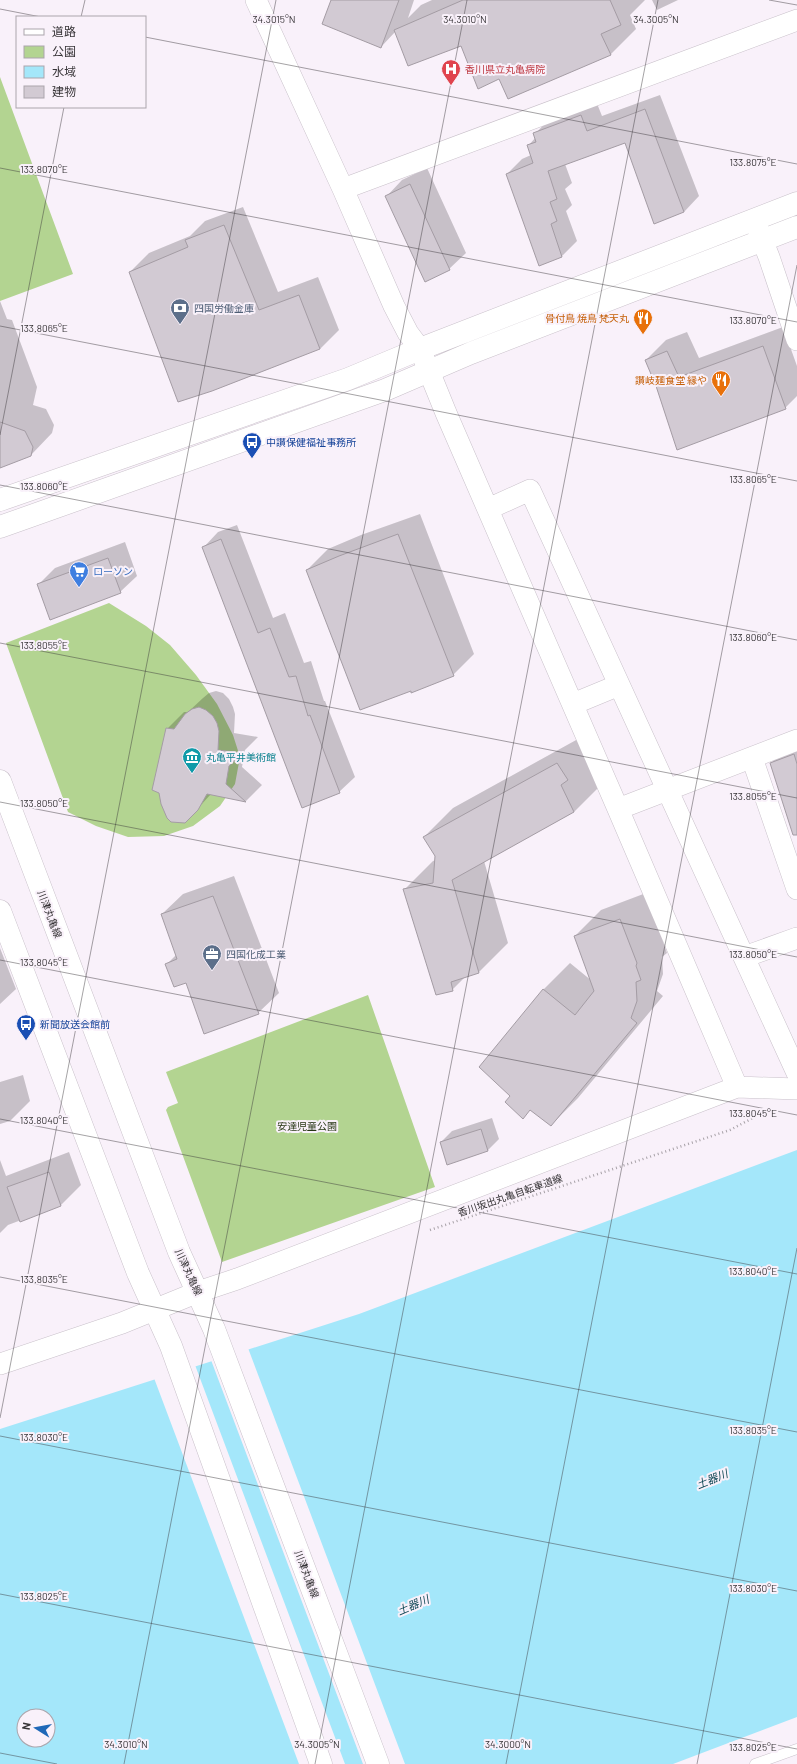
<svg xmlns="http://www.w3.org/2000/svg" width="797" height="1764" font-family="Barlow,'Noto Sans JP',sans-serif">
<rect width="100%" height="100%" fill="#f9f1fa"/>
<path fill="#b3d491" d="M0 77 73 274 0 301Z
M109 603 146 626 170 645 196 675 217 704 233 735 240 757 235 784 220 806 193 826 164 836 128 837 96 826 68 812 6 643Z
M368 995 435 1187 222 1262 166 1110 168 1107 178 1103 166 1072Z"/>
<path fill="#a4e7fa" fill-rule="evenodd" d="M797 1150V1717L673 1764H0V1429L359 1314ZM24 1716H48V1740H24Z"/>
<path fill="#f9f1fa" d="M248 1348 405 1764H363L211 1360Z
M195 1365 345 1764H299L154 1378Z"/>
<path fill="#0003" d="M332 0H414L408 18 421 5 432 0H645L630 15 636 29 610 55 500 78 462 45 395 32 381 47Z
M652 0H678L657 10Z
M660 95 699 196 684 212 626 141 565 164 572 183 565 189 572 205 566 211 577 241 562 256 540 265 507 174 522 159 531 155 528 146 536 137 535 134 550 118 596 101 602 116Z
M427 168 466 253 449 269 386 197 402 180Z
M243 207 278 292 318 277 339 330 320 349 130 272 149 253 190 236 205 221Z
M0 301 7 319 12 320 37 387 33 405 46 409 54 425 52 433 31 455 0 467Z
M783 327 797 366V396L785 408 657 385 646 360 666 340 687 332 699 358Z
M420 514 474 654 453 675 307 570 328 549 361 535Z
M237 525 273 618 285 613 304 663 311 661 324 701H325L355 777 339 792 203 548 218 532Z
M125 542 137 576 120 592 39 584 55 568Z
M216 691 223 693 229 699 233 707 235 714 234 733 258 737 245 750 242 767 262 785 246 801 211 794 190 817 167 729 184 712H188L203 698 209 693Z
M587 734 603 783 574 812 484 861 508 943 479 972 466 976 452 990 404 890 433 861 436 860V856L424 837 453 808Z
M797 747V811L771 763 782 752Z
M234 876 279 993 258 1013 187 982 166 965 177 954 162 914 183 894Z
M646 893 667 953 662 957 663 974 657 991 663 996 578 1098 551 1125 531 1109 523 1117 511 1096 543 990 570 963 592 981 575 936 601 910Z
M0 948 16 989 0 1004Z
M23 1075 30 1101 10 1121 0 1124V1082Z
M492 1118 499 1139 488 1150 447 1164 441 1142 452 1131Z
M69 1152 81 1185 61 1205 8 1225 0 1233V1160L6 1176Z"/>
<path fill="#d2cad3" stroke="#a49ca4" d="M331 0H399L381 48 322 24Z
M463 0H610L621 25 601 34 611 55 508 99 499 79 478 89 461 46 408 66 394 30Z
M645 109 684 212 654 224 625 143 548 171 557 199 550 202 557 221 551 224 562 257 539 266 506 174 533 163 527 145 536 142 533 133 581 115 587 131Z
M410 184 450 270 425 282 385 196Z
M224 225 259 310 299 295 320 349 212 391 178 402 129 272 188 247 185 240Z
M763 346 786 409 677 450 656 386 645 360 667 351 679 377Z
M0 422 25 431 33 447 31 456 0 468Z
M398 534 454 676 411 693V691L360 710 306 570 339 556Z
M221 539 258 633 270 628 289 677 296 676 308 716 310 715 340 793 302 808 202 547Z
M108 558 121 593 50 620 37 584Z
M199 707 206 710 213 716 217 723 219 731 218 750 243 753 229 766 226 784 246 802 207 794 198 810 185 823 171 822 167 818 161 804 159 793 152 790 166 728 174 729 185 714 192 709Z
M794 754 797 764V835H793L770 763Z
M557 763 568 780 561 785 574 812 452 880 479 973 451 982 453 991 436 995 403 889 433 883 435 856 423 837Z
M213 896 259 1014 204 1034 186 983 174 987 165 964 177 959 161 914Z
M620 919 637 963 636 966 641 980 636 982 637 1001 631 1018 637 1023 551 1126 530 1110 523 1119 505 1102 510 1096 479 1067 543 989 575 1015 594 991 574 936Z
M481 1129 488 1151 447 1165 440 1142Z
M49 1172 61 1206 20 1222 7 1187Z"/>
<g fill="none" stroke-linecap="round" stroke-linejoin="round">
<g stroke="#c9c1ca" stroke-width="11">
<path id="service" d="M755 1764 797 1749"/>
</g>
<g stroke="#c9c1ca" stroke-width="22">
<path id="minor" d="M256 0 343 189 394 306 408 333 420 349 446 413 618 809 737 1087
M343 189 797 20
M756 224 769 257 797 340
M488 509 530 490 797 1073
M573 704 619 685
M752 758 797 889
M618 809 797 740
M744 957 797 938
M0 1364 122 1323 198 1292 237 1279 737 1087 797 1089"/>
</g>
<g stroke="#c9c1ca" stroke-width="23">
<path id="tertiary" d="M0 500 348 379 420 349 797 203
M0 527 385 390 471 353 797 227"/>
</g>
<g stroke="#c9c1ca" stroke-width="23">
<path id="secondary" d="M0 781 179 1252 214 1329 378 1764
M0 911 138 1273 171 1346 321 1764"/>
</g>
<path stroke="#a8a2a8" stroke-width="2.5" stroke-dasharray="1 3" stroke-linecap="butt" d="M430 1230 730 1130 766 1111"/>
<use href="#service" stroke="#fff" stroke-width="10"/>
<use href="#minor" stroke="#fff" stroke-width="21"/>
<use href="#tertiary" stroke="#fff" stroke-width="22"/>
<use href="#secondary" stroke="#fff" stroke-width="22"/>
</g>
<path fill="none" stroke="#373437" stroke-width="1" stroke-opacity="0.45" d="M769 0 797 5M0 9 41 17M81 17 85 0M145 37 797 164M0 168 797 322M0 326 797 481M0 435 64 107M0 485 797 640M0 643 797 798M0 802 797 957M0 960 797 1115M0 1119 797 1274M0 1277 797 1432M0 1418 276 0M0 1436 797 1591M0 1594 797 1749M0 1753 57 1764M124 1764 467 0M315 1764 658 0M506 1764 797 265M697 1764 797 1248"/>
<defs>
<g id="hospital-pin" transform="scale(1)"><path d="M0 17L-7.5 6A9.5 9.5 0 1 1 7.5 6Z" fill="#e0444e" stroke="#f9f1fa"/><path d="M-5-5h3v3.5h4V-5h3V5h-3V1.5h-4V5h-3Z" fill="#fff"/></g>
<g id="bank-pin" transform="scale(1)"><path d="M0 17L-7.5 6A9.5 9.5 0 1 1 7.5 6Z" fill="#5c6f8a" stroke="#f9f1fa"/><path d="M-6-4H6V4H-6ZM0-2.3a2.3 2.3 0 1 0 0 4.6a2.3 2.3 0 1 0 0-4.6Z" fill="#fff"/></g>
<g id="restaurant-pin" transform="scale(1)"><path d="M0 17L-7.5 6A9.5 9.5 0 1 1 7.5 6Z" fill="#e8710a" stroke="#f9f1fa"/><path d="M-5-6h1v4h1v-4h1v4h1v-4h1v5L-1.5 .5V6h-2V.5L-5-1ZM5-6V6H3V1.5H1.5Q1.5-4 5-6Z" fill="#fff"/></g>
<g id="bus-pin" transform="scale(1)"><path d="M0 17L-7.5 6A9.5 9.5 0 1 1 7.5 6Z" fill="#1a4fb4" stroke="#f9f1fa"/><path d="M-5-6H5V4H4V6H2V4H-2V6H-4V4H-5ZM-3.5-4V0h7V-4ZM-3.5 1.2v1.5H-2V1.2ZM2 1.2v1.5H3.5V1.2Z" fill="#fff"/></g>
<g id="supermarket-pin" transform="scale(1)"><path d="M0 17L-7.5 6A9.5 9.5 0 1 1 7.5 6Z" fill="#3f7fe0" stroke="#f9f1fa"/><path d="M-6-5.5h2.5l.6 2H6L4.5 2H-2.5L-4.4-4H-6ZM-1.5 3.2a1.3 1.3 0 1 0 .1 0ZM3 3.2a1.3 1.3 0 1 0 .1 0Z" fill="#fff"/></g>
<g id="museum-pin" transform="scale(1)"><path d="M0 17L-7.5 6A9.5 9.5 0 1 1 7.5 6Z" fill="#0f9aa8" stroke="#f9f1fa"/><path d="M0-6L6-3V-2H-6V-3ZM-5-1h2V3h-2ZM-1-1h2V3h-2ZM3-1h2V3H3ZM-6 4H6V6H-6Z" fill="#fff"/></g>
<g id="office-pin" transform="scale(1)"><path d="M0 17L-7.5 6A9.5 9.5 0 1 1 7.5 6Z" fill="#5c6f8a" stroke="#f9f1fa"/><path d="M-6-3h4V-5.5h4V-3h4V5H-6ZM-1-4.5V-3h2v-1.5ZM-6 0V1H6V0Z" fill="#fff"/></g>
</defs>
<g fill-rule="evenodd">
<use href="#hospital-pin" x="451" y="69"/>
<use href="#bank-pin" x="180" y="308"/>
<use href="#restaurant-pin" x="643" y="318"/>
<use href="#restaurant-pin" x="721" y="380"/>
<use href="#bus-pin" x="252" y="442"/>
<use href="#supermarket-pin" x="79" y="571"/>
<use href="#museum-pin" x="192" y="757"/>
<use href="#office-pin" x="212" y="954"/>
<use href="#bus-pin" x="26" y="1024"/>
</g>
<g text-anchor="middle" stroke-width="4" stroke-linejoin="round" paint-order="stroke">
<g font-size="10" fill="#be3a42" stroke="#f9f1fa" text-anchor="start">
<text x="465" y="73">香川県立丸亀病院</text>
</g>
<g font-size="10" fill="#4e5e75" stroke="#f9f1fa" text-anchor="start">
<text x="194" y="312">四国労働金庫</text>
<text x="226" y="958">四国化成工業</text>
</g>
<g font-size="10" fill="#c56008" stroke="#f9f1fa" text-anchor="end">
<text x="629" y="322">骨付鳥 焼鳥 梵天丸</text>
<text x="707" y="384">讃岐麺食堂 縁や</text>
</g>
<g font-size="10" fill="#164399" stroke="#f9f1fa" text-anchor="start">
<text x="266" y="446">中讃保健福祉事務所</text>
<text x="40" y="1028">新聞放送会館前</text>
</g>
<g font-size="10" fill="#366cbe" stroke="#f9f1fa" text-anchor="start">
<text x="93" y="575">ローソン</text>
</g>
<g font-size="10" fill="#0d838f" stroke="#f9f1fa" text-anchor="start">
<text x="206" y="761">丸亀平井美術館</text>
</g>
<g font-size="10" fill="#373437" stroke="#f9f1fa">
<text transform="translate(50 914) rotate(69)" y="4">川津丸亀線</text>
<text transform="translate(510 1195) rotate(-19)" y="4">香川坂出丸亀自転車道線</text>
<text transform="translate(189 1272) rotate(65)" y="4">川津丸亀線</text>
<text transform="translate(307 1574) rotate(69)" y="4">川津丸亀線</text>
</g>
<g font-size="10" fill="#263613" stroke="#f9f1fa">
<text x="307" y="1130">安達児童公園</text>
</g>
<g font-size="11" font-style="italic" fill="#0d4653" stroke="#f9f1fa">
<text transform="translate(712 1479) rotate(-22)" y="4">土器川</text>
<text transform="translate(413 1605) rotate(-23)" y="4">土器川</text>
</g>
</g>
<g font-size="10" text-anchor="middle" fill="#373437" stroke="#f9f1fa" stroke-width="4" stroke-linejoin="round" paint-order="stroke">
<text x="274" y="23">34.3015°N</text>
<text x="465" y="23">34.3010°N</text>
<text x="656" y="23">34.3005°N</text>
<text x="753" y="166">133.8075°E</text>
<text x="44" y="173">133.8070°E</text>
<text x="753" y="324">133.8070°E</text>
<text x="44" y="332">133.8065°E</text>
<text x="753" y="483">133.8065°E</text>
<text x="44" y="490">133.8060°E</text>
<text x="753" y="641">133.8060°E</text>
<text x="44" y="649">133.8055°E</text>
<text x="753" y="800">133.8055°E</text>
<text x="44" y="807">133.8050°E</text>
<text x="753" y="958">133.8050°E</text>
<text x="44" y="966">133.8045°E</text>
<text x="753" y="1117">133.8045°E</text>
<text x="44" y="1124">133.8040°E</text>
<text x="753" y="1275">133.8040°E</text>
<text x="44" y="1283">133.8035°E</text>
<text x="753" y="1434">133.8035°E</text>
<text x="44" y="1441">133.8030°E</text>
<text x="753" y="1592">133.8030°E</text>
<text x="44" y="1600">133.8025°E</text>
<text x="126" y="1748">34.3010°N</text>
<text x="317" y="1748">34.3005°N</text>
<text x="508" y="1748">34.3000°N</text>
<text x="753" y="1751">133.8025°E</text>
</g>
<rect x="16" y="16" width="130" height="92" fill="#f9f1fa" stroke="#aba5ac"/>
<rect x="24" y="29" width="20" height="6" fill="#ffffff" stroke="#aba5ac"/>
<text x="52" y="36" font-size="12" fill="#373437">道路</text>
<rect x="24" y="46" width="20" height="12" fill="#b3d491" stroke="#aba5ac"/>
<text x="52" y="56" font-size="12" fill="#373437">公園</text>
<rect x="24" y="66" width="20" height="12" fill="#a4e7fa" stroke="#aba5ac"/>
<text x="52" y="76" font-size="12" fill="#373437">水域</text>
<rect x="24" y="86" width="20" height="12" fill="#d2cad3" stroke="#aba5ac"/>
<text x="52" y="96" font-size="12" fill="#373437">建物</text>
<g transform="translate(36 1728) rotate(281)"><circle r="19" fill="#f9f1fa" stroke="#aba5ac"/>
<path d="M0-3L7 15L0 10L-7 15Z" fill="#1f68b8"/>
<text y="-6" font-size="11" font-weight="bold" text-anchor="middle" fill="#373437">N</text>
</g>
</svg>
